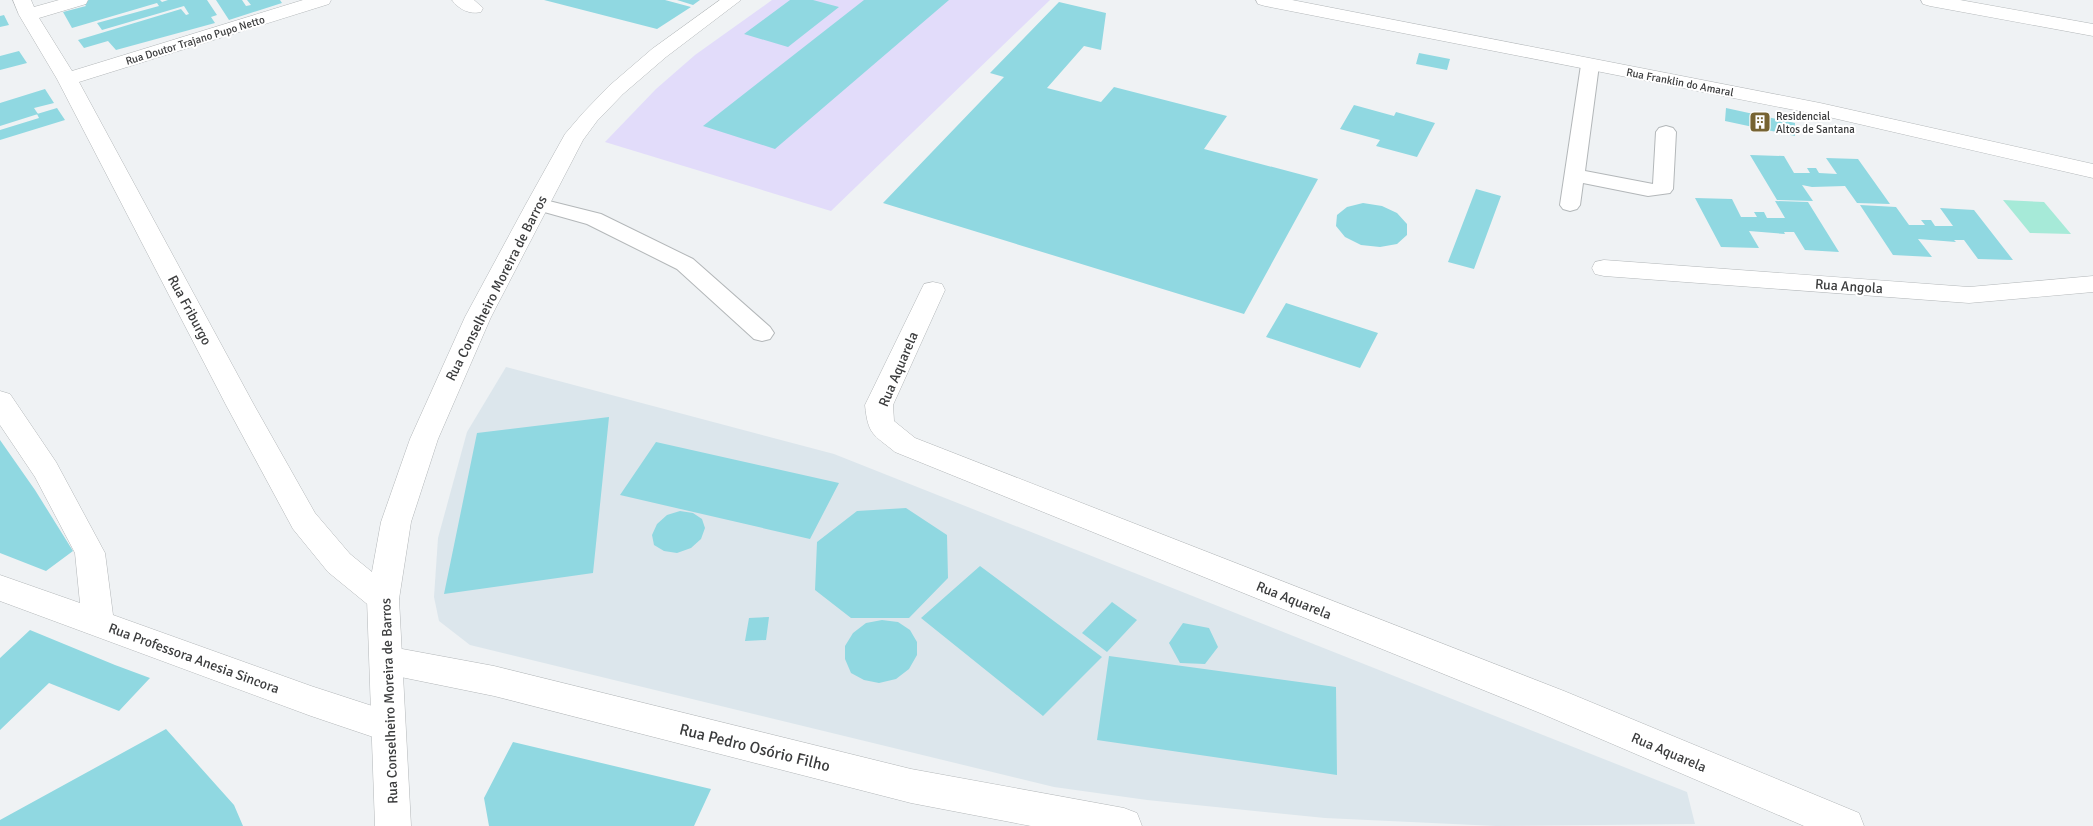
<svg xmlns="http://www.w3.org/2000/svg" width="2093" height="826" font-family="Signika,sans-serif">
<rect width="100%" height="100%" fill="#eff2f4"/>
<path fill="#dce6ec" d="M506 367 834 454 1687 792 1695 824 1496 826 1325 818 1147 800 1054 787 470 645 439 621 434 597 438 538 467 432Z"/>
<path fill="#e2dcfa" d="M772 0H1050L831 211 605 142 656 89 695 55Z"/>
<path fill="#a6ead8" d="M2003 200 2044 202 2071 234 2030 233Z"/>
<path fill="#90d8e1" d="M89 0H160L162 2 168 0H207L217 15 211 17 215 23 116 50 108 41 84 48 78 40 181 9 186 15 189 14 184 6 102 30 97 23 159 6 157 3 72 28 63 12 86 6 83 2Z
M216 0H242L246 6 251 5 247 0H280L282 3 229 20Z
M544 0H665L691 7 657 29Z
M677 0H700L693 5Z
M790 0H813L839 7 788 47 744 34Z
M864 0H949L775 149 703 126Z
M1059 2 1106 13 1101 50 1084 46 1047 88 1101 102 1114 87 1227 116 1204 149 1318 179 1244 314 883 203 1004 77 990 73Z
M4 15 9 25 0 27V16Z
M19 51 27 63 0 70V56Z
M1419 53 1450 59 1447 70 1416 64Z
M45 89 54 103 34 108 38 114 0 126V103Z
M1354 105 1394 116 1396 112 1435 123 1417 157 1376 146 1380 140 1340 129Z
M57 108 65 120 0 140V130L39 118 37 114Z
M1726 108 1795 123V136L1725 121Z
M1750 155 1784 156 1794 173H1810L1807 168H1816L1819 173 1837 174 1826 158 1858 159 1890 204 1857 203 1845 186 1812 187 1802 185 1813 201 1777 200Z
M1476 189 1501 196 1474 269 1448 262Z
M1695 198 1732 199 1741 217H1757L1754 212H1764L1767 218H1785L1775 201 1808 202 1839 252 1805 250 1794 232H1784L1785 234 1749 231 1759 248 1721 247Z
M1363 203 1382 206 1397 213 1407 224V235L1397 244 1380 247 1361 245 1345 237 1336 226 1337 215 1347 207Z
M1860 205 1896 207 1909 225H1925L1921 220H1931L1935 226H1953L1940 208 1974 210 2013 260 1978 259 1964 240H1954L1956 242 1918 239 1932 257 1893 255Z
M1286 303 1378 333 1360 368 1266 337Z
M609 417 593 573 444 594 477 433Z
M0 440 35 490 73 551 46 571 0 553Z
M656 442 839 483 810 539 620 495Z
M906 508 947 535 948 578 909 618H851L815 590 817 542 857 511Z
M680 511 693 513 702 519 705 528 701 539 691 548 677 553 664 551 654 545 652 535 657 524 667 515Z
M980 566 1102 657 1043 716 921 618Z
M1112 602 1137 620 1107 652 1082 633Z
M769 617 766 640 745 641 749 618Z
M882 620 898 622 910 630 917 642V655L909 669 896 679 879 683 864 680 851 673 845 659V646L853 633 866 623Z
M1183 623 1209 628 1218 647 1205 664 1180 663 1169 643Z
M30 630 115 665 150 678 119 711 49 683 0 730V658Z
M1109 656 1336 687 1337 775 1097 740Z
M166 729 234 805 243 826H0V820Z
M513 742 711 789 694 826H489L484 798Z"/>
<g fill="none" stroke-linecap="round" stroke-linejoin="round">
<g stroke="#b3b7b9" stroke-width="2">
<path id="service" d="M1590 60 1596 61 1599 65 1585 171 1653 184 1656 132 1659 128 1666 126 1673 128 1676 132 1673 189 1670 193 1648 196 1583 183 1580 205 1577 209 1570 211 1563 209 1560 205 1581 65 1584 61Z
M537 198 601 214 693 259 770 327 774 333 770 339 762 341 754 339 677 269 587 224 530 208 527 204 530 200Z"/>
</g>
<g stroke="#b3b7b9" stroke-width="1">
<path id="minor" d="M13 0H31L34 7 59 0H88L86 4 39 18 72 71 303 0H331L329 4 79 82 254 405 315 513 350 554 394 590 399 599 394 608 383 612 372 608 328 572 293 529 226 405 57 79 19 15Z
M452 0H474L483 8 481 12C470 15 458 9 452 0Z
M1921 0H1960L2093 24V36L1930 6 1923 4Z
M1604 260 1969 287 2093 276V292L1969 303 1604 276 1595 274 1592 268 1595 262Z
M933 282 942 284 945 290 893 405 894 421 915 438 1564 691 1859 813 1864 826H1804L1540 713 895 452C873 434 868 435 865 405L921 290 924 284Z
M0 391 10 394 56 462 105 553 113 615 311 686 400 715 405 726 400 737 388 742 311 716 0 601V575L80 603 75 553 35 477 0 425Z
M386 646 494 666 911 769 1124 808 1137 813 1142 826H1031L911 803 494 696 386 674 374 670 370 660 374 650Z"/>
</g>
<g stroke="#b3b7b9" stroke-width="1">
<path id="tertiary" d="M1256 0H1292L1820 103 2093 164V178L1820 115 1265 6 1258 4Z"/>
</g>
<g stroke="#b3b7b9" stroke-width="1">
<path id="secondary" d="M720 0H741L666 57 623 94 597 121 583 140 491 317 438 439 411 522 399 599 411 826H375L367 599 381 522 410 439 465 317 526 204 565 134 583 113 609 86 652 49Z"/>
</g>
<use href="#service" fill="#fff" fill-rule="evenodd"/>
<use href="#minor" fill="#fff" fill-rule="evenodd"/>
<use href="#tertiary" fill="#fff" fill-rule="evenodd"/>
<use href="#secondary" fill="#fff" fill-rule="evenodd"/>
</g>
<defs>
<g id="building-square" transform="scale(1.125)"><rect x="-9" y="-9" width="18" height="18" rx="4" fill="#766332" stroke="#fff"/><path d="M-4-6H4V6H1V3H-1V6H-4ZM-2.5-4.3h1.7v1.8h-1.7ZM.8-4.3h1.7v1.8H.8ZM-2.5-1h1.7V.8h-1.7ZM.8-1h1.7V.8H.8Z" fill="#fff"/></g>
</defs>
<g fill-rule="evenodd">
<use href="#building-square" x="1760" y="122"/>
</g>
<g text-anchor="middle" stroke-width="4" stroke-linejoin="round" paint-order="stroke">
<g font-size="11" fill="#3b3c3d" stroke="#fff">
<text transform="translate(195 40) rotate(-17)" y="4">Rua Doutor Trajano Pupo Netto</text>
<text transform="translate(1680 82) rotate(11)" y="4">Rua Franklin do Amaral</text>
</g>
<g font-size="11" fill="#3b3c3d" stroke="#fff" text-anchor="start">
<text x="1776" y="120">Residencial<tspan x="1776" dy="13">Altos de Santana</tspan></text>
</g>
<g font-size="14" fill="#3b3c3d" stroke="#fff">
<text transform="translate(1849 286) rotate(4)" y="5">Rua Angola</text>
<text transform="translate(496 288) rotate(-63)" y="5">Rua Conselheiro Moreira de Barros</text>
<text transform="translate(190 310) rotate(62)" y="5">Rua Friburgo</text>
<text transform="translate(898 369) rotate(-67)" y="5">Rua Aquarela</text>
<text transform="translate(1294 600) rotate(22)" y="5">Rua Aquarela</text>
<text transform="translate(194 658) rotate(20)" y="5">Rua Professora Anesia Sincora</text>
<text transform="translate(389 701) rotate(-92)" y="5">Rua Conselheiro Moreira de Barros</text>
<text transform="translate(1669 752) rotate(23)" y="5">Rua Aquarela</text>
</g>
<g font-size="16" fill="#3b3c3d" stroke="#fff">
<text transform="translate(755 747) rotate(14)" y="6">Rua Pedro Osório Filho</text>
</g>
</g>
</svg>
